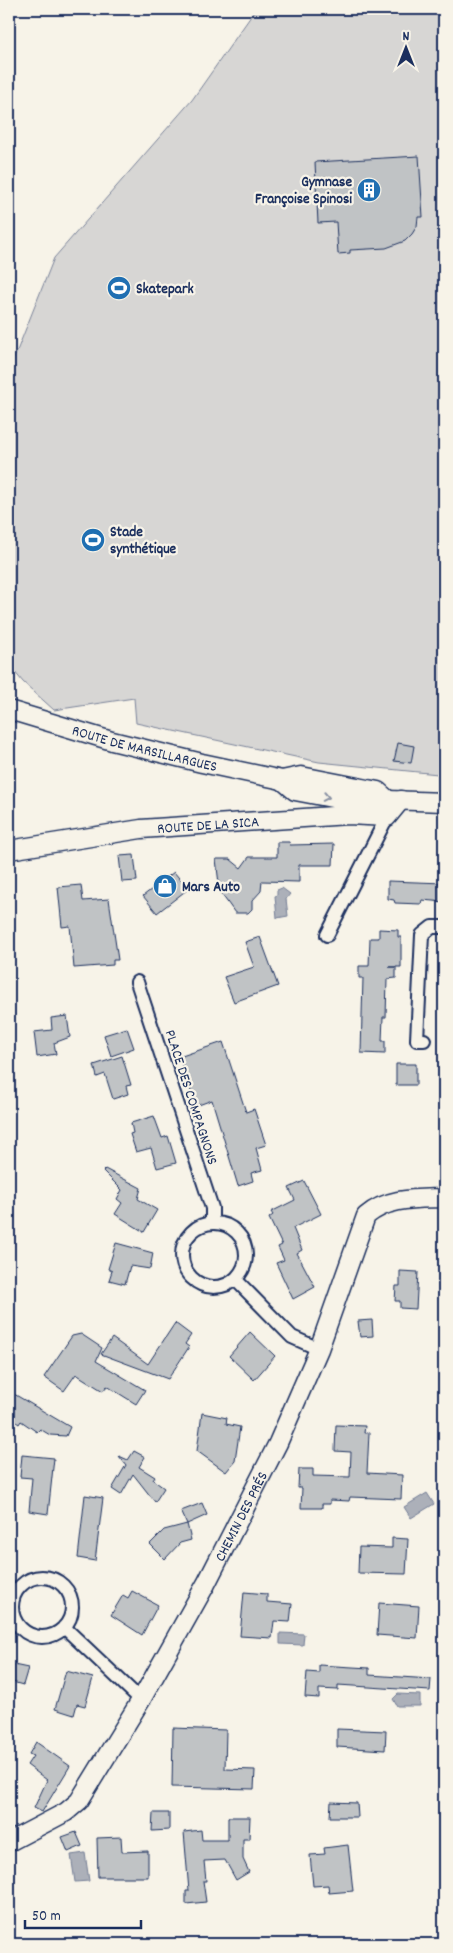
<svg xmlns="http://www.w3.org/2000/svg" width="453" height="1953" font-family="Dekko,sans-serif">
<rect width="100%" height="100%" fill="#f7f3e8"/>
<filter id="ink" filterUnits="userSpaceOnUse"><feTurbulence type="fractalNoise" baseFrequency=".02" numOctaves="2"/><feDisplacementMap in="SourceGraphic" scale="10" xChannelSelector="R" yChannelSelector="G"/><feConvolveMatrix kernelMatrix="1 2 1 2 8 2 1 2 1" color-interpolation-filters="sRGB"/></filter>
<g filter="url(#ink)">
<path fill="#d7d6d4" stroke="#798299" d="M256 9H444V743L438 774 319 762 136 723 134 698 54 710 23 682 9 665V371L54 258 192 100Z"/>
<path fill="#acb0b9" stroke="#727c95" d="M282 888 290 894 286 899 288 916 277 918 275 896 277 895V890Z
M427 1493 434 1504 411 1518 404 1507Z
M280 1633 304 1634 303 1645 280 1644Z
M398 1694 420 1695V1706H397L393 1699Z
M85 1853 89 1881 75 1882 71 1855Z"/>
<path fill="#c0c3c5" stroke="#1b2f5e" d="M419 156 423 217H418L417 226 412 234 405 241 386 248 350 250V253L338 254 336 222 318 223 315 162Z
M398 743 414 746 411 763 394 761Z
M277 842H289L290 845 334 844 333 865H299V882L262 881 261 891 252 901V909L248 913H235L220 892 216 859H230L241 868 249 857H277Z
M134 855 137 881 122 882 119 856Z
M174 872 188 889 157 913 143 896Z
M388 881 444 883V902L422 900 421 904 395 903 394 900 388 899Z
M81 885 83 901 109 899 118 960H113V965L74 968 70 926 62 927 58 887Z
M379 929 398 930V937H401V967H389H396V978L387 979 386 1017H383L382 1041H385V1054L361 1053 363 978H359V966H369L370 938H379Z
M260 937 278 986 234 1002 224 977 254 967 245 942Z
M67 1016 70 1037 54 1043 56 1054 37 1057 34 1032 52 1030 51 1018Z
M127 1028 134 1048 111 1056 104 1035Z
M223 1042 246 1112 254 1109 266 1145 256 1148 262 1170 251 1173 253 1181 238 1186 212 1100 196 1106 179 1057Z
M122 1056 131 1085 126 1086 128 1094 113 1099 105 1074 97 1077 94 1065Z
M396 1064H416V1085H396Z
M154 1116 162 1138 168 1136 176 1163 157 1168 151 1148 136 1152 130 1134 133 1133 131 1123Z
M105 1169 141 1188 138 1199 157 1210 144 1232 115 1214 122 1203 117 1199 122 1190 103 1171Z
M304 1181 321 1214 293 1228 302 1250 297 1253 315 1287 293 1299 276 1263 284 1260 278 1247 282 1245 269 1218 273 1215 271 1212 295 1200 289 1188Z
M116 1243 153 1253 150 1269 130 1266 125 1284 109 1280 112 1271 108 1269Z
M400 1271 418 1272 416 1309 400 1308V1301H395L396 1286H400Z
M372 1320 373 1336 360 1337 358 1321Z
M175 1323 191 1335 185 1344 189 1347 168 1379 101 1354 112 1338 148 1364Z
M250 1332 275 1356 254 1380 229 1356Z
M81 1334 102 1348 96 1361 145 1390 136 1404 107 1386 103 1391 76 1374 64 1391 44 1377 72 1336Z
M14 1394 70 1427 66 1436 50 1435 40 1429 37 1432 21 1421 19 1424 9 1417V1403Z
M202 1413 227 1418 226 1424 240 1427 235 1461 226 1472 197 1451Z
M336 1425 365 1426 364 1433H369L367 1473 402 1475 401 1499 350 1497 349 1501 330 1500V1504H322V1508H301L302 1488H298L299 1469H313V1476L350 1477 351 1452 335 1451Z
M134 1451 145 1457 139 1467 155 1477 153 1480 164 1488 155 1502 133 1474 121 1495 112 1489 126 1465 119 1456 128 1460Z
M22 1455 54 1458 48 1514 29 1511 32 1478 20 1477Z
M85 1495 103 1498 95 1561 78 1558Z
M202 1503 207 1515 187 1524 181 1511Z
M187 1524 191 1540 180 1543 165 1559 150 1544 164 1530Z
M392 1538 408 1539 406 1574 358 1573 359 1547 392 1548Z
M132 1591 158 1605 142 1635 111 1615 123 1595 128 1598Z
M244 1592 267 1594V1602L292 1604 290 1622 274 1621 272 1638 240 1636Z
M379 1603 419 1606 417 1638 377 1635Z
M9 1664 28 1668 23 1685 9 1681Z
M319 1665 369 1668V1675L431 1679 430 1691 338 1685V1690L319 1689V1698L305 1697 307 1672 319 1673Z
M66 1671 93 1678 85 1706 77 1704 74 1715 55 1709Z
M173 1728 226 1730 225 1769 255 1770 254 1789 172 1787Z
M337 1729 386 1731 385 1750 337 1747Z
M36 1742 70 1766 42 1812 34 1808 47 1780 27 1765 33 1756 29 1754Z
M331 1802 357 1803 358 1817H330Z
M153 1813H169V1830L152 1831Z
M228 1817H250L249 1839H243V1859L249 1872 236 1880 225 1860 204 1861 206 1881H203L206 1902 186 1904V1891H189L184 1832 201 1830 202 1840H228Z
M76 1832 82 1846 68 1852 62 1837Z
M121 1837 122 1852 148 1851V1877H98L97 1838Z
M348 1845 353 1891 329 1893 328 1885 313 1886 310 1855 325 1854 324 1848Z"/>
<g fill="none" stroke-linecap="round" stroke-linejoin="round">
<g stroke="#1b2f5e" stroke-width="16">
<path id="street" d="M327 935 387 817
M137 982 212 1208V1222
M424 1040H417L422 935 432 927H444
M182 1255a32 32 0 1 1 64 0a32 32 0 1 1-64 0Z
M235 1279 292 1337 319 1349
M12 1607a30 30 0 1 1 60 0a30 30 0 1 1-60 0Z
M64 1627 141 1700"/>
</g>
<g stroke="#1b2f5e" stroke-width="21">
<g id="secondary">
<path id="s1" d="M9 710 112 741 202 763 282 780 301 776 378 791 388 800"/>
<path d="M282 780 295 791 374 806 388 800 444 802"/>
<path id="s2" d="M9 850 141 829 348 815 387 817 401 800"/>
<path id="s3" d="M9 1842 66 1812 79 1801 141 1700 206 1584 278 1443 319 1349 366 1216C388 1197 416 1199 444 1198"/>
</g>
</g>
<use href="#street" stroke="#f7f3e8" stroke-width="12"/>
<use href="#secondary" stroke="#f7f3e8" stroke-width="18"/>
</g>
<defs><path id="oneway-chevron" d="M-2-3.5L2.5 0L-2 3.5" fill="none" stroke-width="1.6" stroke-linecap="round" stroke-linejoin="round" transform="scale(1.25)"/></defs>
<use stroke="#8991a3" href="#oneway-chevron" transform="translate(326 797) rotate(11)"/>
</g>
<defs>
<g id="building-disc" transform="scale(1.25)"><circle r="9.5" fill="#1f6fb2" stroke="#f7f3e8"/><path d="M-4-6H4V6H1V3H-1V6H-4ZM-2.5-4.3h1.7v1.8h-1.7ZM.8-4.3h1.7v1.8H.8ZM-2.5-1h1.7V.8h-1.7ZM.8-1h1.7V.8H.8Z" fill="#fff"/></g>
<g id="stadium-disc" transform="scale(1.25)"><circle r="9.5" fill="#1f6fb2" stroke="#f7f3e8"/><path d="M0-5a6.5 5 0 1 0 0 10a6.5 5 0 1 0 0-10ZM-3.5-1.8h7v3.6h-7Z" fill="#fff"/></g>
<g id="shop-disc" transform="scale(1.25)"><circle r="9.5" fill="#1f6fb2" stroke="#f7f3e8"/><path d="M-5-2.5h2.3a2.7 3.5 0 0 1 5.4 0H5L5.5 6h-11ZM-1.5-2.5h3a1.5 2.3 0 0 0-3 0Z" fill="#fff"/></g>
</defs>
<g fill-rule="evenodd">
<use href="#building-disc" x="369" y="190"/>
<use href="#stadium-disc" x="119" y="288"/>
<use href="#stadium-disc" x="93" y="540"/>
<use href="#shop-disc" x="165" y="886"/>
</g>
<g text-anchor="middle" stroke-width="4.5" stroke-linejoin="round" paint-order="stroke">
<g font-size="15" font-weight="bold" fill="#1b2f5e" stroke="#f7f3e8" text-anchor="start">
<text x="352" y="186" text-anchor="end">Gymnase<tspan x="352" dy="17">Françoise Spinosi</tspan></text>
<text x="136" y="293">Skatepark</text>
<text x="110" y="536">Stade<tspan x="110" dy="17">synthétique</tspan></text>
<text x="182" y="891">Mars Auto</text>
</g>
<g font-size="15" fill="#1b2f5e" stroke="#f7f3e8">
<text dy="5" stroke="none"><textPath href="#s1" startOffset="141">ROUTE DE MARSILLARGUES</textPath></text>
<text dy="5" stroke="none"><textPath href="#s2" startOffset="201">ROUTE DE LA SICA</textPath></text>
<text transform="translate(192 1097) rotate(72)" y="5">PLACE DES COMPAGNONS</text>
<text dy="5" stroke="none"><textPath href="#s3" startOffset="409">CHEMIN DES PRÉS</textPath></text>
</g>
</g>
<rect width="453" height="1953" fill="none" stroke="#f7f3e8" stroke-width="30"/>
<rect x="15" y="15" width="423" height="1923" fill="none" stroke="#1b2f5e" stroke-width="2" filter="url(#ink)"/>
<g transform="translate(406 48)" stroke="#f7f3e8" stroke-width="4" paint-order="stroke">
<path d="M0-4L9 19L0 12L-9 19Z" fill="#1b2f5e"/>
<text y="-8" font-size="14" font-weight="bold" text-anchor="middle" fill="#1b2f5e">N</text>
</g>
<path d="M25 1920v8h116v-8" fill="none" stroke="#1b2f5e" stroke-width="2.5"/>
<text x="32" y="1920" font-size="15" fill="#1b2f5e" stroke="#f7f3e8" stroke-width="4" paint-order="stroke">50 m</text>
</svg>
